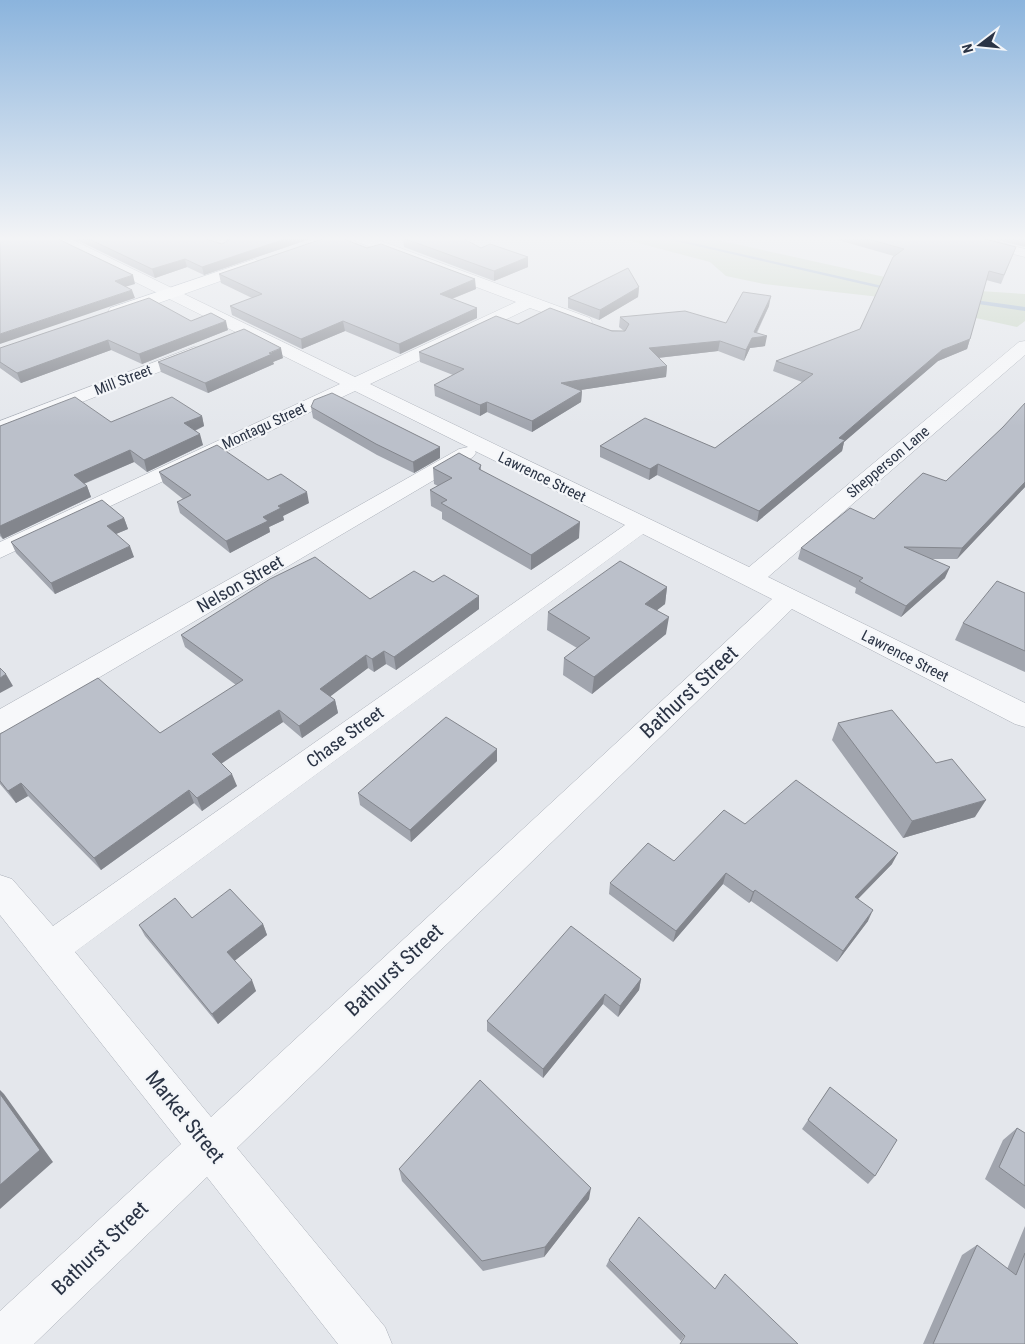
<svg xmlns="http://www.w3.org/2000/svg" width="1025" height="1344" font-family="'Roboto Condensed',sans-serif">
<rect width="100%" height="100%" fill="#e4e7ec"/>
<path fill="#c9d6c5" d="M619 238H708L903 281 980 291 1025 294V321L1017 327 880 297 764 284 726 276 710 262Z"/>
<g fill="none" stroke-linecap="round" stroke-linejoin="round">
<path fill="#9fb4cc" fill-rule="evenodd" d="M662 238H671L896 289 893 291Z
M967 299 1025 307V311L965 302 964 301Z"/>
<g stroke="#a9aeb7" stroke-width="1">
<path id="minor" d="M51 238H69L355 377 516 302 355 241 353 238H373L590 318 592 322 590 326 584 327 530 308 370 384 749 567 1019 342 1025 341V355L768 577 1025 703V727L1015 724 792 609 237 1148 385 1327 392 1344H338L207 1177 34 1344H0V1311L181 1144 0 915V875L12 879 53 926 625 525 475 451 476 453 473 457 10 730 0 733V709L459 449 468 447 355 391 0 558V542L340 384 53 241ZM643 534 772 599 211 1117 75 952Z
M960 238H983L1025 249V257L962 241Z
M194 347 200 348 203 352 200 356 0 434V421Z"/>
</g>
<g stroke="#a3abb8" stroke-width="1">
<path id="major" d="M255 259 263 264 260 267 122 316H110L108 312 110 308Z"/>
</g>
<use href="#minor" fill="#f7f8fa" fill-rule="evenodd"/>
<use href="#major" fill="#fff" fill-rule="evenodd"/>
</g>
<path fill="#a1a5ae" d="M73 238H203L222 244 227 241 219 238H213H313L204 275 187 267 155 278Z
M403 238 481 248 528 257V267L494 281 404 247Z
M831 238H981L1016 247 1001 284 986 280 970 339 967 349 938 361 844 442 842 451 757 522 657 475 649 480 600 457V446L715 448 802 382 773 371 776 361 860 329 894 256Z
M990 238H1025V247Z
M219 274 476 289 452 299 477 308V318L400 354 345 331 302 349 232 315 230 306 252 298 221 283Z
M639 287 638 297 599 320 568 308V298Z
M769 306 757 333 765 346 750 348 744 361 718 351 658 358 667 366 666 377 580 390 582 391 581 402 532 432 487 412 480 416 435 396 434 385 453 375 420 362 419 352 518 324 624 331 619 327 620 317 726 323Z
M191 321 228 330 142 364 111 350 21 383 0 368V348Z
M283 358 273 362 274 364 208 393 161 372 158 362Z
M311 407 440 458 414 473 377 455 313 418Z
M202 416 204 426 195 431 203 445 147 472 134 462 84 484 87 486 91 497 3 539 0 536V426L111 422Z
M481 465V470L579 538 531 570 442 519V512L431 506 430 490 438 486 434 484 433 468Z
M159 472 268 480 309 503 283 516 284 520 269 527 270 532 230 553 180 513 177 502 183 499 163 483Z
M946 481 1025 487 957 559H932L945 578 901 617 855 593 856 588 798 559 801 548 874 519Z
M124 518 128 529 116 534 134 557 55 594 16 553 11 542Z
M433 582 479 609 396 670 386 664 374 672 368 668 330 696 335 700 338 713 302 738 283 722 221 764 237 786 202 811 194 803 101 870 28 796 16 803 0 784V734L160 733 236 685 185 647 181 635 370 599Z
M667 587 665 604 657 610 666 634 592 694 563 675 564 658 577 648 547 630 548 612Z
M1025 593V672L955 640 963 623Z
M838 723 975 817 903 838 832 740Z
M497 761 411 842 360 805 358 793Z
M745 824 892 864 858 899 868 921 837 962 751 901 749 903 723 884 673 942 609 894 610 883 674 861Z
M192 918 263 924 267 935 234 961 256 991 218 1024 145 936 139 925Z
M641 979 639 990 618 1017 603 1004 543 1078 487 1031V1021Z
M830 1087 875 1176 868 1184 802 1129Z
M1017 1128 1025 1133V1209L985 1179 1003 1140Z
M399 1169 589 1199 544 1257 483 1271 402 1181Z
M1025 1226V1344H923L962 1255 977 1245 1007 1269Z
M609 1260 715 1289 681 1341 606 1266Z"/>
<path fill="#83868d" d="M288 238H313L204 275 202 267Z
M528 257V267L494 281V271Z
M185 259 187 267 155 278 152 269Z
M133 275 135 284 118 289 115 281Z
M475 279 476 289 441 303 440 294Z
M639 287 638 297 599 320 600 310Z
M132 290 135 298 0 344V334Z
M771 296 769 306 754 337 767 336 765 346 750 348 744 361 746 350Z
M477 308V318L400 354 399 344Z
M226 321 228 330 142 364 139 354Z
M343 321 345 331 302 349 301 339Z
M970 339 967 349 938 361 844 442 842 451 757 522 759 511 839 438 942 350Z
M108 340 111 350 21 383 17 373Z
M720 341 718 351 648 359 649 348Z
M281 348 283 358 273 362 274 364 208 393 205 383Z
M667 366 666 377 561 393V383Z
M582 391 581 402 532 432V421Z
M487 402V412L480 416V405Z
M202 416 204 426 187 434 184 423Z
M200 434 203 445 147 472 144 460Z
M440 447V458L414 473 413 462Z
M130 450 134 462 78 486 74 475Z
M658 464 657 475 649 480 650 469Z
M1025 482V487L957 559 962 548Z
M87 486 91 497 3 539 0 533V526Z
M307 492 309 503 283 516 284 520 269 527 270 532 230 553 226 541 263 517 278 506Z
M124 518 128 529 111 536 107 526Z
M580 522 579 538 531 570V555Z
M130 546 134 557 55 594 51 583Z
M950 567 945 578 901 617 906 606Z
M667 587 665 604 643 621 645 604Z
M479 596V609L396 670 394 657Z
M669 617 666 634 592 694 594 677Z
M384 651 386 664 374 672 372 659Z
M366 655 368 668 323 702 320 689Z
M6 674 13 686 0 693V678Z
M335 700 338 713 302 738 299 726Z
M279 710 283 722 216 767 212 754Z
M497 749V761L411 842 410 830Z
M232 774 237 786 202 811 197 798Z
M21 783 28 796 16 803 8 791Z
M189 790 194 803 101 870 94 858Z
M986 800 975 817 903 838 912 821Z
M898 853 892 864 849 908 855 897Z
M726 873 723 884 673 942 676 931Z
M755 890 751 901 749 903 753 892Z
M873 910 868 921 837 962 843 951Z
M263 924 267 935 232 963 227 952Z
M641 979 639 990 618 1017 620 1006Z
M252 980 256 991 218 1024 212 1014Z
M605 994 603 1004 543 1078V1069Z
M0 1090 4 1094 53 1162 0 1209Z
M591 1188 589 1199 544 1257 545 1247Z"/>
<path fill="#bbc0ca" stroke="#83868d" d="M4 238H56L133 275 115 281 132 290 0 334V239Z
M87 238H203L222 244 231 239 230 238H288L202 267 185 259 152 269Z
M325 238H341L367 248 381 244 475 279 440 294 477 308 399 344 343 321 301 339 230 306 262 294 219 274Z
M403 238H462L481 248 490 244 528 257 494 271Z
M864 238H981L1016 247 1004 275 989 271 970 339 942 350 839 438 845 440 759 511 658 464 650 469 600 446 645 418 715 448 813 374 776 361 860 329 893 257 904 249Z
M628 268 639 287 600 310 568 298Z
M743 292 771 296 754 332 767 336 752 338 746 350 720 341 649 348 667 366 561 383 582 391 532 421 487 402 480 405 434 385 464 369 419 352 496 316 518 324 550 308 612 331H625L629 324 620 317 685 311 726 323Z
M149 298 191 321 211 313 226 321 139 354 108 340 17 373 0 362V348Z
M244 329 281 348 269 353 272 354 205 383 158 362Z
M332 393 440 447 413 462 376 444 311 407 314 400Z
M75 397 111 422 172 397 202 416 184 423 200 434 144 460 130 450 74 475 87 486 0 526V426Z
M1025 403V482L962 548 904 547 950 567 906 606 859 581 863 578 801 548 850 508 874 519 923 473 946 481 1003 427Z
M217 445 268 480 281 474 307 492 278 506 281 508 263 517 268 521 226 541 177 502 191 495 159 472Z
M459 453 481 465 479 469 580 522 531 555 441 503 447 500 430 490 452 478 433 468Z
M102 500 124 518 107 526 130 546 51 583 11 542Z
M315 557 370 599 414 571 433 582 444 575 479 596 394 657 384 651 372 659 366 655 320 689 335 700 299 726 279 710 212 754 232 774 197 798 189 790 94 858 21 783 8 791 0 781V734L98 678 160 733 243 680 181 635 270 579Z
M620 561 667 587 645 604 669 617 594 677 564 658 590 638 548 612Z
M997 581 1025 593V651L963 623Z
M0 668 6 674 0 678Z
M892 710 936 763 952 759 986 800 912 821 838 723Z
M446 717 497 749 410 830 358 793Z
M796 780 898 853 855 897 873 910 843 951 755 890 753 892 726 873 676 931 610 883 648 843 674 861 724 810 745 824Z
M230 889 263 924 227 952 252 980 212 1014 139 925 175 898 192 918Z
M571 926 641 979 620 1006 605 994 543 1069 487 1021Z
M480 1080 591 1188 545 1247 482 1261 399 1169Z
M830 1087 897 1140 875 1176 808 1120Z
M0 1094 40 1150 0 1185Z
M1017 1128 1025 1133V1186L999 1167Z
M639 1217 715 1289 725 1274 798 1344H680L685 1336 609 1260Z
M977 1245 1016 1275 1025 1253V1344H933Z"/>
<linearGradient id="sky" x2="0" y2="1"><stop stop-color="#8bb4dd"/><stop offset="0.56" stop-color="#f3f4f6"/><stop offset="1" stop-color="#f3f4f6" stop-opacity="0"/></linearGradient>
<rect width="1025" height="426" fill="url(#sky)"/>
<g text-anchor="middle" stroke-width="4.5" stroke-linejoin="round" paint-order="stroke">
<g font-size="15" fill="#2b3445" stroke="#f4f6f9">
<text transform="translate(123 380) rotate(-21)" y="5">Mill Street</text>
<text transform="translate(264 426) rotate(-25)" y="5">Montagu Street</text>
<text transform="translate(888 462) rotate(-40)" y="5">Shepperson Lane</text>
<text transform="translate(542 477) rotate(26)" y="5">Lawrence Street</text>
<text transform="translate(905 656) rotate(27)" y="5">Lawrence Street</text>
</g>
<g font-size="18" fill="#2b3445" stroke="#f4f6f9">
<text transform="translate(240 584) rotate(-30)" y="6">Nelson Street</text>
<text transform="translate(345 737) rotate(-36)" y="6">Chase Street</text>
</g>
<g font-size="21" fill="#2b3445" stroke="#f4f6f9">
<text transform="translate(689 692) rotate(-43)" y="7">Bathurst Street</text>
<text transform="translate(394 970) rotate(-43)" y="7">Bathurst Street</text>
<text transform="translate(185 1117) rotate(51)" y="7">Market Street</text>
<text transform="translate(100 1248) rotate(-44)" y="7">Bathurst Street</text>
</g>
</g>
<g transform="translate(980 45) rotate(254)" stroke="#f4f6f9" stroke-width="4" paint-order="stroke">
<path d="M0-4L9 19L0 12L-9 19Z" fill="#2b3445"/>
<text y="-8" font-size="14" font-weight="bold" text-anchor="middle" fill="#2b3445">N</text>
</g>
</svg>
